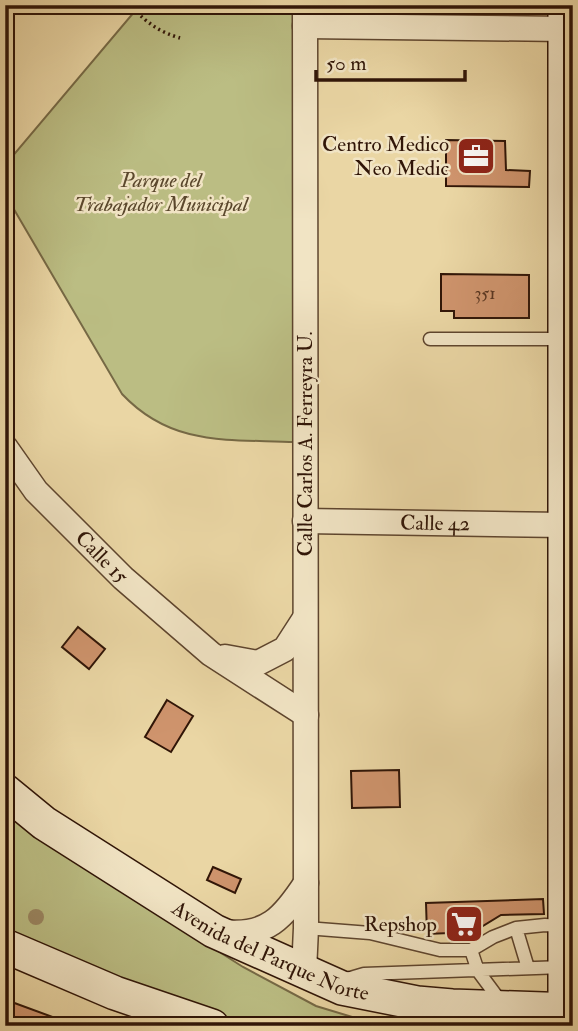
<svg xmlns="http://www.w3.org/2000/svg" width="578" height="1031" font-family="'IM FELL Double Pica',serif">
<rect width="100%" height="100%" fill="#ead6a4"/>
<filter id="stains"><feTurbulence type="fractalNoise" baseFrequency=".00286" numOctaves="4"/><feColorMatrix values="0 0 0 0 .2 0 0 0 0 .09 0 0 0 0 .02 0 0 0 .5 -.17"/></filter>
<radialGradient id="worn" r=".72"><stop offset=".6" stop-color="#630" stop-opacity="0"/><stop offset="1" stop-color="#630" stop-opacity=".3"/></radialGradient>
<path fill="#bbbd83" stroke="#766945" stroke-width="2" d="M140 5H298L295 442C228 439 172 447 122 394L5 194V165Z
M5 810 94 872 243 967 316 1006 382 1026H252L184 1005 5 931Z"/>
<path fill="#cf946d" stroke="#301507" stroke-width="2" d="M446 140 505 141 506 170 530 171 529 187 446 186Z
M441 274 529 275V318H454V311H441Z
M78 627 105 649 89 669 62 647Z
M167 700 193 716 171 752 145 737Z
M399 770 400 807 352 808 351 771Z
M213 867 241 879 235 893 207 880Z
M543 899 544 914 501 915 473 932 427 934 426 903Z
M9 1001 58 1019 56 1026H5V1011Z"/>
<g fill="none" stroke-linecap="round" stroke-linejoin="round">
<g stroke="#5e452e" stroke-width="15">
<path id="service" d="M430 339H564
M306 928 370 933 440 950H471L493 937 516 928 545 925 563 926
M516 928 528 968
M471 950 478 971 501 1002
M347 979 364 974 563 967"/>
</g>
<g stroke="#5e452e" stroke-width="27">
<g id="minor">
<path d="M305 26 564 29"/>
<path id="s1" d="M5 447 36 491 123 578 211 654 306 715"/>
<path id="s2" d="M305 521 564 525"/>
<path d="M225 657 258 663 285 649 305 618"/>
<path d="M223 932C267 937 283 918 306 883"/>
<path d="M304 971 306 928 305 5"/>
</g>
</g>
<g stroke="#301507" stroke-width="36">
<g id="secondary">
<path d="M565 5V1026"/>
<path id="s3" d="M5 791 44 823 214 931 342 988 417 1003 452 1006 573 1010"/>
<path d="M5 946 115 993 212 1026"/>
</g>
</g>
<path stroke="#301507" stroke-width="3.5" stroke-dasharray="2 3.5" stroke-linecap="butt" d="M133 8C148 24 160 32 180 38"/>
<use href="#service" stroke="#f1e4c4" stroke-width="12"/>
<use href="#minor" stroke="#f1e4c4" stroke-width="24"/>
<use href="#secondary" stroke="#f1e4c4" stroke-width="33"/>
</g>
<circle fill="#9b8762" cx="36" cy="917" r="8"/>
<defs>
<g id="office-square" transform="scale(2.0125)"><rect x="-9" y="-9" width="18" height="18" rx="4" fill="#8f2418" stroke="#f1e4c4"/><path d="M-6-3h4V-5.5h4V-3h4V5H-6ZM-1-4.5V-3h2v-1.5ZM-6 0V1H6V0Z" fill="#fff"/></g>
<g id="supermarket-square" transform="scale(2.0125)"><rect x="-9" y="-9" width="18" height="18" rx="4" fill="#8f2418" stroke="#f1e4c4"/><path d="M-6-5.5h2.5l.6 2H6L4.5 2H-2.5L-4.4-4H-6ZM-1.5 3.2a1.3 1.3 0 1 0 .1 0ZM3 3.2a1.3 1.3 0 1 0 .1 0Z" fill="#fff"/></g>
</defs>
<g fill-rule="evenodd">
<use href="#office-square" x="476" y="156"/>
<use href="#supermarket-square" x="464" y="924"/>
</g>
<g text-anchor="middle" stroke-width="5" stroke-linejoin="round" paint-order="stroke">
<g font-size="18" fill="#583520">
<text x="485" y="299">351</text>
</g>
<g font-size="21" fill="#301507" stroke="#f1e4c4" text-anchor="end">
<text x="449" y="151">Centro Medico<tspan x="449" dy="24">Neo Medic</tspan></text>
<text x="437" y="931">Repshop</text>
</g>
<g font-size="21" font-style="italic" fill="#5a472c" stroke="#f1e4c4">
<text x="161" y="187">Parque del<tspan x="161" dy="24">Trabajador Municipal</tspan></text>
</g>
<g font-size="21" fill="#301507" stroke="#f1e4c4">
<text transform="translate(305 444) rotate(-90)" y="7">Calle Carlos A. Ferreyra U.</text>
<text dy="7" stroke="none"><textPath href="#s2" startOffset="130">Calle 42</textPath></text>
<text dy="7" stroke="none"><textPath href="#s1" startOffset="147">Calle 15</textPath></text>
<text dy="7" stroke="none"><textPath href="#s3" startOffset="312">Avenida del Parque Norte</textPath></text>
</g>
</g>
<rect width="578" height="1031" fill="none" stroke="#ead6a4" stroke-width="28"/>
<rect x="7" y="7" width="564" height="1017" fill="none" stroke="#301507" stroke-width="3.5"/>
<rect x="14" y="14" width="550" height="1003" fill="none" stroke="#301507" stroke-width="2"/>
<path d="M316 70v10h149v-10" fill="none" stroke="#301507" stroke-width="3.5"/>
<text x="326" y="70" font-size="21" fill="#301507" stroke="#f1e4c4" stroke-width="5" paint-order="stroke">50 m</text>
<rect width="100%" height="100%" filter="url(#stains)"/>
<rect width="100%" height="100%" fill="url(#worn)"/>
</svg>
